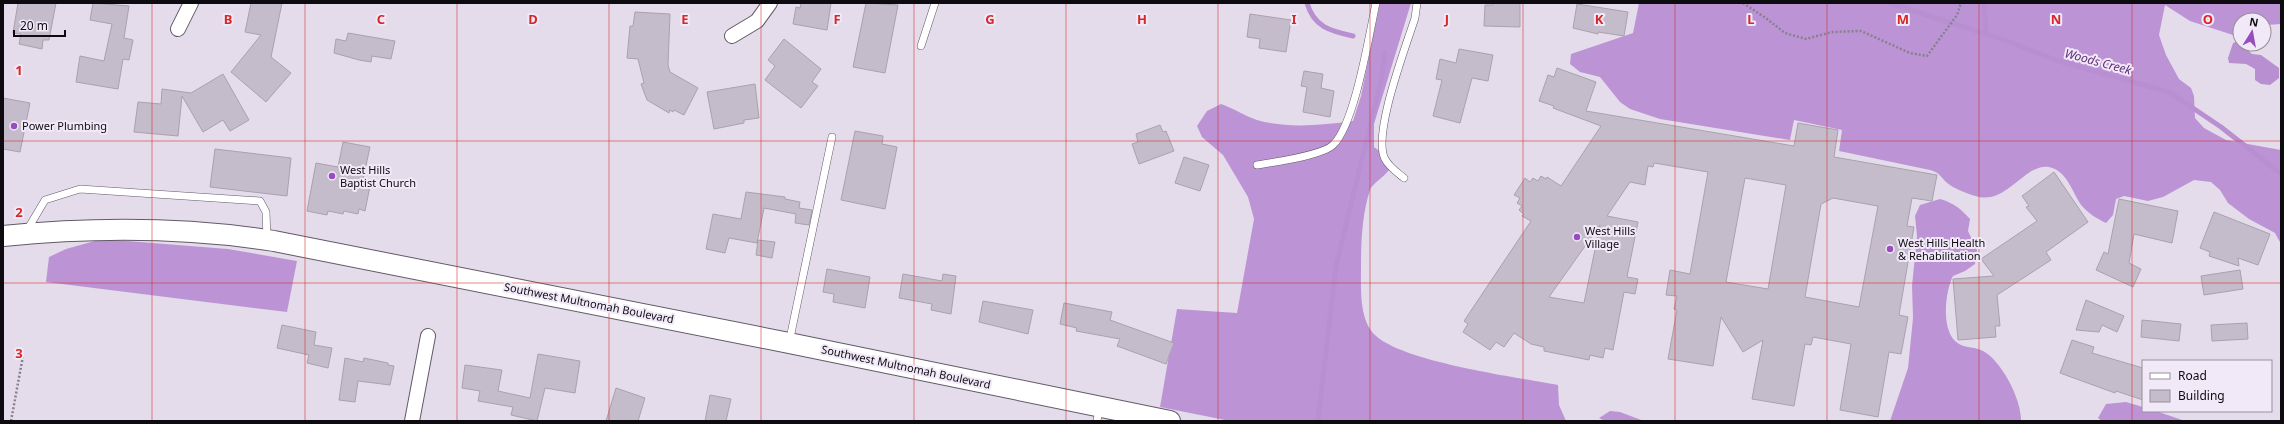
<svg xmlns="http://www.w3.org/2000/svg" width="2284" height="424" font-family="'Noto Sans',sans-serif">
<rect width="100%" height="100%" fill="#e5dceb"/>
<path fill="#bc94d5" d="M1380 3H1411L1374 124V147C1379 151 1385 153 1389 158 1399 170 1374 180 1370 190 1362 214 1361 243 1361 268 1361 288 1359 320 1375 335 1403 362 1516 377 1558 385L1559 405 1566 421H1230L1160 407 1177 309 1237 313 1254 219 1248 197 1223 155 1202 137 1197 126 1207 111 1221 104C1233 108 1245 116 1257 120 1288 129 1322 125 1353 121L1361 96Z
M1639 3H2281V24L2267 25 2264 29V20H2240L2239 37 2190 21 2165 5 2159 35 2166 55 2179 79 2191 88 2194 96 2195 118 2204 128 2226 140 2281 150V244L2275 233 2249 219 2228 203 2220 190 2211 182 2194 180 2163 197 2148 201 2124 196 2116 199 2113 215 2106 223C2096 218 2089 214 2082 206 2072 193 2068 171 2049 167 2025 163 2008 203 1979 197 1968 194 1954 189 1946 182 1939 175 1940 173 1930 170L1839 151 1842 130 1794 120 1790 140 1660 119 1630 109 1620 102 1600 77 1580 72 1570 64 1571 54 1633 33Z
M1940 199C1954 203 1961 209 1970 219L1968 231 1977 250 1975 264 1965 271 1953 276C1945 291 1940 334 1959 344 1966 348 1976 347 1983 351 2001 360 2022 400 2021 421H1890L1908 368 1913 318 1912 286 1917 236 1915 216 1920 205Z
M102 239 228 249 297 261 287 312 46 282 49 257 66 249Z
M2126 402 2143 407V411H2156L2185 421H2102L2098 418 2106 404Z
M1610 411 1620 412 1644 421H1605L1599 418Z"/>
<path fill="#b890d1" d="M2239 41 2252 54 2261 55 2279 68V78L2270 85 2261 84 2255 80V69L2246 64 2229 63 2228 58 2233 43Z"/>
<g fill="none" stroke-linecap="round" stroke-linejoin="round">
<path stroke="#b890d1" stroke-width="5" d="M1307 3C1314 27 1330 31 1353 36
M1890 3 2007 41 2058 61 2169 92 2221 127 2281 174
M1984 3 1986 34
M1318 420 1336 266 1381 81 1385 53"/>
</g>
<path fill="#c5bccb" stroke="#aaa1af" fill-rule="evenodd" d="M18 3H56L49 40H43L42 49 19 44 21 34 13 33Z
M93 3 129 6 124 38 133 40 129 60 123 59 118 89 76 82 80 56 104 61 112 24 90 20Z
M251 3H282L271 57 291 73 266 102 231 72 261 35 245 32Z
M801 3H831L827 30 793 24 796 7 800 8Z
M866 3 898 5 885 73 853 67Z
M1493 3H1520V27L1484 26 1485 5H1493Z
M1577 4 1628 12 1624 36 1598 32V34L1573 28Z
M635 12 670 14 668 65 670 72 698 88 684 115 674 110 673 112 670 110 669 113 647 100 641 84 644 83 638 59 627 58 630 26H633Z
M1250 14 1291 20 1286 52 1259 48 1260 39 1247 37Z
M348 33 395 41 391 59 372 56 371 62 359 60 334 53 336 39 346 41Z
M784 39 821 69 812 82 818 86 801 108 765 80 775 66 768 60Z
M1459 49 1493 55 1488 81 1472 78 1460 123 1433 116 1442 80 1436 79 1440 59 1456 63Z
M1557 68 1596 82 1586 111 1794 146 1798 123 1838 130 1834 157 1937 175 1932 201 1912 198 1907 226 1914 227 1899 315 1908 317 1901 354 1889 352 1878 417 1840 410 1851 344 1813 337 1811 345 1805 344 1794 406 1752 399 1763 340 1743 352 1721 317 1713 366 1668 359 1677 310 1674 309 1677 296 1666 295 1670 270 1690 274 1708 172 1654 163 1653 167 1648 166 1645 185 1630 182 1607 216 1638 222 1627 277 1638 279 1635 294 1624 292 1613 350 1605 348 1603 358 1590 355 1589 360 1544 351V347L1531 344 1514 333 1504 347 1496 342 1490 350 1463 332 1468 324 1464 321 1531 221 1522 216 1524 214 1519 210 1522 206 1517 203 1520 198 1514 195 1525 178 1530 182 1533 178 1538 181 1541 176 1546 179 1547 177 1561 186 1601 126 1553 108 1554 106 1539 101 1548 75 1554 77ZM1745 178 1786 185 1768 289 1726 282ZM1833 198 1878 206 1859 307 1805 297 1821 204ZM1600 225 1584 303 1549 297Z
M1304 71 1323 74 1321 88 1334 91 1330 117 1303 112 1307 87 1301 86Z
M223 74 249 120 230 131 223 120 203 132 182 96 178 136 134 132 138 102 161 104 162 89 191 93Z
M755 84 759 118 744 120V123L714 129 707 92Z
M3 98 30 103 20 152 3 149Z
M1160 125 1163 132 1166 131 1174 151 1139 164 1132 144 1138 142 1136 134Z
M855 131 883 136 882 144 897 147 885 209 841 200Z
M343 142 370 147 362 184 370 186 365 211 359 209 358 214 344 211 343 214 328 211 327 215 307 211 316 163 338 167Z
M215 149 291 158 287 196 210 187Z
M1184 157 1209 165 1200 191 1175 183Z
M2054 172 2088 222 2046 252 2051 260 1997 295 2000 326H1995L1996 337 1958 340 1953 279 1994 276 1981 259 2037 221 2026 207 2029 206 2022 196Z
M746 192 785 197V199L800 202 799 208 812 210 809 225 795 223 796 214 764 208 757 243 729 238 725 253 706 249 713 214 741 219Z
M2119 199 2178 211 2172 243 2134 234 2129 263 2141 269 2133 287 2096 270 2104 252 2108 254Z
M2214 212 2270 234 2258 265 2238 258 2239 266 2209 256 2210 252 2200 248Z
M758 240 775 242 772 258 756 255Z
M827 269 870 277 865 308 833 302 834 294 823 292Z
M2240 270 2243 289 2204 295 2201 276Z
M903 274 942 281 943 274 956 276 951 314 931 310 932 304 899 298Z
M2086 300 2124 316 2117 332 2102 325 2099 332 2076 330Z
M983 301 1033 310 1028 334 979 322Z
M1064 303 1112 312 1110 320 1174 343 1166 364 1117 346 1120 339 1076 331 1077 328 1060 324Z
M2142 320 2181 324 2179 341 2141 337Z
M2247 323 2248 339 2212 341 2211 325Z
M282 325 316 332 314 345 332 348 328 368 307 363 309 355 277 348Z
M2072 340 2094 347 2092 353 2143 368V400L2116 391 2115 393 2060 373Z
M538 354 580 361 575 393 545 388 537 421 511 415 513 407 478 401 480 391 462 388 465 365 502 370 498 391 530 398Z
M345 358 363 362 364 358 388 363V365L394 366 390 385 358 381 355 402 339 400Z
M616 388 645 398 638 421H606Z
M710 395 731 399 726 421H705Z"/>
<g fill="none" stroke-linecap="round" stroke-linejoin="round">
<g stroke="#625a67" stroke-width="8">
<path id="lane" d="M921 46 935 3
M1257 165C1274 162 1321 156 1333 145 1355 124 1369 35 1376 3
M1404 178C1398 173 1389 167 1385 159 1372 135 1406 46 1415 18L1417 3
M26 232 45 200 80 189 260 201 266 212 267 239
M789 343 832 137
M1097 421 1099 409"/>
</g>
<g stroke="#625a67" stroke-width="16">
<path id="street" d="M178 29 191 3
M732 36 757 21 770 3
M412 421 428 336"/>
</g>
<g stroke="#625a67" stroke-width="22">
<path id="secondary" d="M3 236C94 227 184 227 274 241L789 343 1170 421"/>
</g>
<path stroke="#87818c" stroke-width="2.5" stroke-dasharray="2 2" stroke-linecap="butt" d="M1743 3 1767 19 1785 33 1806 39 1832 32 1861 31 1910 53 1927 56 1957 15 1961 3
M11 421 23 356"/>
<use href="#lane" stroke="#fff" stroke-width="7"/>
<use href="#street" stroke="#fff" stroke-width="14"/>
<use href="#secondary" stroke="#fff" stroke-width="20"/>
</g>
<path fill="none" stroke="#d62828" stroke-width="1" stroke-opacity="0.55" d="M152 3V421M305 3V421M457 3V421M609 3V421M761 3V421M914 3V421M1066 3V421M1218 3V421M1370 3V421M1523 3V421M1675 3V421M1827 3V421M1979 3V421M2132 3V421M3 141H2281M3 283H2281"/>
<g fill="#974dbf" stroke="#f2e9f8" stroke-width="1.5">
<circle cx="14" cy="126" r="4"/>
<circle cx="332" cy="176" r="4"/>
<circle cx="1577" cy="237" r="4"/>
<circle cx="1890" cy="249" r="4"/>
</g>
<g text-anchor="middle" stroke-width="4" stroke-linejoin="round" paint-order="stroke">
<g font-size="11" fill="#0e0b10" stroke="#f2e9f8" text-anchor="start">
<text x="22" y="130">Power Plumbing</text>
<text x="340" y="174">West Hills<tspan x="340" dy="13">Baptist Church</tspan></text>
<text x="1585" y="235">West Hills<tspan x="1585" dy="13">Village</tspan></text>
<text x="1898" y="247">West Hills Health<tspan x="1898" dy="13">&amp; Rehabilitation</tspan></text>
</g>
<g font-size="11" fill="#0e0b10" stroke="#f2e9f8">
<text transform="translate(589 303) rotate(11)" y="4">Southwest Multnomah Boulevard</text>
<text transform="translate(906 367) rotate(12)" y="4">Southwest Multnomah Boulevard</text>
</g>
<g font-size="12" font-style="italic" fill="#5e2b78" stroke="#f2e9f8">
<text transform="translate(2098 62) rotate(15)" y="4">Woods Creek</text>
</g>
</g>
<g font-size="13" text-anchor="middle" font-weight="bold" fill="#d62828" stroke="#f2e9f8" stroke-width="4" stroke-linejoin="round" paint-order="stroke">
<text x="228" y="24">B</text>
<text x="381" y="24">C</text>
<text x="533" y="24">D</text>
<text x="685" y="24">E</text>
<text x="837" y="24">F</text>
<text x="990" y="24">G</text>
<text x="1142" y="24">H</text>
<text x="1294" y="24">I</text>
<text x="1447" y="24">J</text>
<text x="1599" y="24">K</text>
<text x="1751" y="24">L</text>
<text x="1903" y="24">M</text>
<text x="2056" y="24">N</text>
<text x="2208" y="24">O</text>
<text x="19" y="75">1</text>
<text x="19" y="217">2</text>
<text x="19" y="358">3</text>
</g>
<rect width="2284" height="424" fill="none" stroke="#0e0b10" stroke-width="8"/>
<rect x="2142" y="360" width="130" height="52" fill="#f2e9f8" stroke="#97909b"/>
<rect x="2150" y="373" width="20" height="6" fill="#ffffff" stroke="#97909b"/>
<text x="2178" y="380" font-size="12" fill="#0e0b10">Road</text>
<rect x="2150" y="390" width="20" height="12" fill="#c5bccb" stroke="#97909b"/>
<text x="2178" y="400" font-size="12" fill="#0e0b10">Building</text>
<g transform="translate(2252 32) rotate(11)"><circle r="19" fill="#f2e9f8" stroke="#97909b"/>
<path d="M0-3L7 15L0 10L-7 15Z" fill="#974dbf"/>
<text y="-6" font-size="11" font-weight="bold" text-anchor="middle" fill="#0e0b10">N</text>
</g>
<path d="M14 30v6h51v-6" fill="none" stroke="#0e0b10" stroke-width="2"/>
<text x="20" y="30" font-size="12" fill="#0e0b10" stroke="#f2e9f8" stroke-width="3" paint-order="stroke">20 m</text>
</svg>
